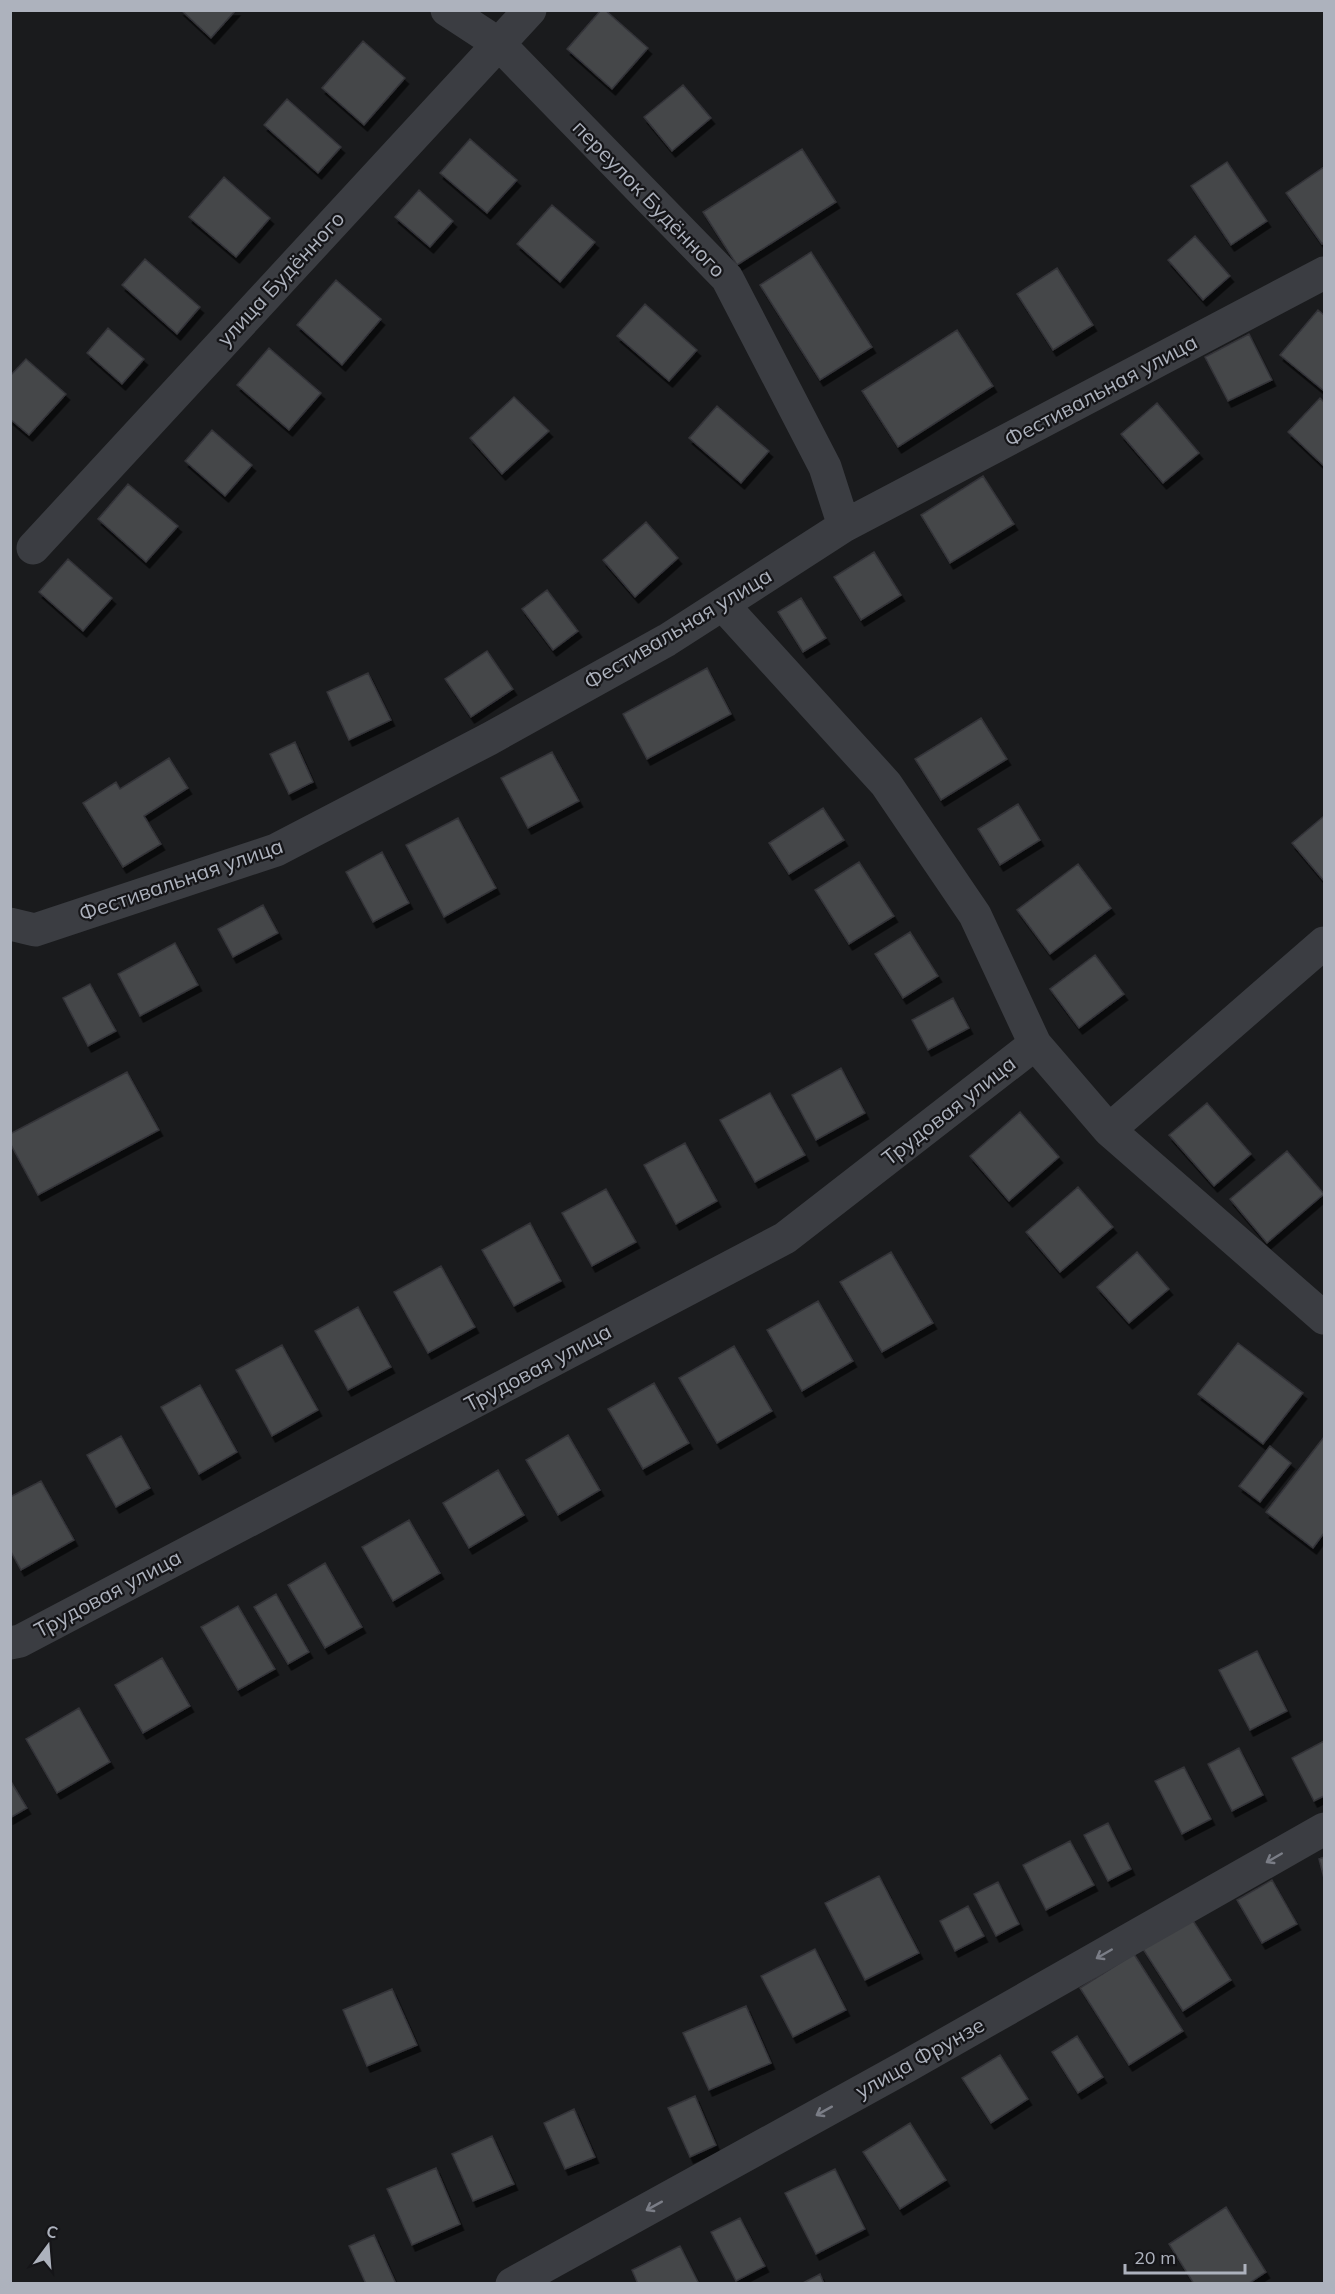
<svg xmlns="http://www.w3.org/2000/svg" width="1335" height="2294" font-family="Mulish,sans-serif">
<defs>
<filter id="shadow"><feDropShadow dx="3.5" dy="6" stdDeviation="0" flood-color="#0009"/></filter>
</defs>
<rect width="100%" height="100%" fill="#1a1b1d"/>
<path fill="#44464a" stroke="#343439" stroke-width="1.5" filter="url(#shadow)" d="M181 10H236L211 38Z
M601 10H605L648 48 612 89 567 49Z
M363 41 405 78 364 125 322 88Z
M683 85 711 118 672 151 644 117Z
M287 99 341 147 318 173 264 125Z
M470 139 517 180 487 213 440 173Z
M802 149 836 202 737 265 703 212Z
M1227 162 1267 221 1231 245 1191 186Z
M1324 167V242L1322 244 1286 193Z
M224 177 270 218 236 257 189 217Z
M419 190 453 221 430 247 395 217Z
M552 205 595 242 560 282 517 244Z
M1195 236 1230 276 1203 300 1168 260Z
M811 252 872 347 820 380 760 285Z
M145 259 200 307 177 334 122 285Z
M1057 268 1093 325 1053 350 1017 294Z
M336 280 381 319 342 365 297 325Z
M645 304 697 350 669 381 617 336Z
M1318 310 1324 315V391L1280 355Z
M108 328 144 359 122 384 87 353Z
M957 330 993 386 898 447 862 391Z
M1249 334 1272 380 1228 401 1205 357Z
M269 348 321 393 289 430 237 385Z
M26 359 66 394 29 435 10 419V376Z
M514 397 549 431 502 474 470 438Z
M1320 398 1324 402V466L1288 432Z
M1157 403 1199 453 1163 483 1121 434Z
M717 406 769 451 741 483 689 438Z
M212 430 252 465 225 496 185 461Z
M983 476 1014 524 950 563 921 515Z
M128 484 178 526 146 562 98 519Z
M646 522 678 558 635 597 603 560Z
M874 552 901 595 861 620 834 577Z
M68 559 112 598 83 631 39 592Z
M547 590 578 631 553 650 522 609Z
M801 598 826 638 803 652 778 612Z
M487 651 513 689 471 717 445 679Z
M707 668 731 714 647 759 623 714Z
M368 673 391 720 349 740 327 692Z
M981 718 1007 759 941 800 915 759Z
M295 742 313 782 289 794 270 754Z
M552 752 579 801 528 828 501 778Z
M169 758 188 788 144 816 161 844 123 867 83 803 116 782 120 789Z
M1018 804 1040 840 1000 865 978 829Z
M823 808 844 840 789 874 769 843Z
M1324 816V881L1292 843Z
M458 818 496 888 444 917 406 845Z
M382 852 409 903 373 922 346 872Z
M859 862 894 916 849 944 815 890Z
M1078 864 1111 908 1050 954 1017 910Z
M263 905 278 933 233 957 218 929Z
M910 932 938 976 903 998 875 954Z
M175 943 198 985 140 1016 118 974Z
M1095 955 1124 994 1079 1028 1050 989Z
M90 984 116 1031 88 1046 63 998Z
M953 998 969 1028 928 1050 912 1020Z
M841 1068 865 1113 816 1140 792 1095Z
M127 1072 159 1130 38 1195 10 1143V1134Z
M770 1093 805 1155 755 1182 720 1120Z
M1207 1103 1251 1154 1214 1186 1169 1135Z
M1020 1112 1059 1157 1009 1201 970 1156Z
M685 1143 717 1201 676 1224 644 1165Z
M1287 1151 1324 1194 1267 1243 1230 1199Z
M1078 1187 1113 1227 1060 1272 1026 1232Z
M606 1189 636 1242 592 1266 562 1213Z
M530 1223 561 1281 514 1306 482 1250Z
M891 1252 933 1323 882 1352 840 1282Z
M1137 1252 1169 1289 1129 1323 1097 1287Z
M441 1266 475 1327 428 1353 394 1292Z
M818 1301 853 1361 802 1391 767 1330Z
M358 1307 391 1367 348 1390 315 1331Z
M1238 1343 1303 1393 1263 1444 1198 1394Z
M282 1345 318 1410 272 1436 236 1370Z
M734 1346 772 1411 717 1443 679 1378Z
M654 1383 689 1443 643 1469 608 1409Z
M200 1385 237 1452 199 1474 161 1407Z
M568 1435 600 1490 558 1515 526 1460Z
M121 1436 150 1488 116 1507 87 1455Z
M1324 1437V1533L1313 1548 1266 1512Z
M1270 1446 1291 1463 1260 1502 1239 1486Z
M498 1470 524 1515 469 1548 443 1503Z
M41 1481 74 1540 21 1570 10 1550V1497Z
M409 1520 440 1573 393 1601 362 1547Z
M325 1563 362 1627 325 1648 288 1585Z
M276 1594 309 1652 288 1664 254 1607Z
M238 1606 275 1669 238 1690 201 1627Z
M1257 1651 1287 1711 1250 1730 1219 1670Z
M162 1658 190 1706 143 1733 115 1685Z
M79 1708 110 1762 57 1793 26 1739Z
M1324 1741V1796L1314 1801 1292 1758Z
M1239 1748 1263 1795 1232 1811 1208 1764Z
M1184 1767 1211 1819 1182 1834 1155 1781Z
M10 1780 27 1808 10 1818Z
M1108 1823 1131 1869 1108 1881 1084 1835Z
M1070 1841 1094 1885 1046 1910 1023 1865Z
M1324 1857V1878L1319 1859Z
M879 1876 919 1953 865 1980 825 1903Z
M1272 1880 1297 1924 1262 1943 1237 1900Z
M998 1882 1019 1924 996 1936 974 1894Z
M968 1906 984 1936 955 1951 940 1921Z
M1192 1919 1231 1980 1183 2011 1143 1949Z
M815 1949 846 2010 793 2037 761 1976Z
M1134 1954 1183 2031 1129 2065 1080 1988Z
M392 1989 417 2045 367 2066 343 2010Z
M746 2006 771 2063 709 2090 683 2033Z
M1077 2036 1103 2077 1078 2093 1052 2052Z
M1000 2055 1028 2099 991 2123 962 2078Z
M695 2096 716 2145 690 2157 668 2108Z
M574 2109 595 2157 565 2169 544 2123Z
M910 2123 946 2180 900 2209 863 2152Z
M492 2136 514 2184 473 2201 452 2154Z
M436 2168 460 2224 412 2245 387 2189Z
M835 2169 865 2229 816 2254 785 2193Z
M1226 2207 1266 2272 1248 2284H1194L1169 2244Z
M740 2218 765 2266 736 2281 711 2232Z
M374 2235 396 2284H366L349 2246Z
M680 2246 699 2284H638L632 2270Z
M820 2274 824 2284H801Z"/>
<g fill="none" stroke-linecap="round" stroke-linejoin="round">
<path stroke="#3b3d42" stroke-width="33" d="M447 10 499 44 727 278 825 467 844 526
M33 548 530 10
M723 605 886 784 975 915 1035 1044 1109 1130 1324 1318
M10 924 35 930 276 850 489 739 667 640 844 526 1324 273
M1109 1130 1324 943
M10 1643 20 1641 785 1238 1035 1044
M512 2284 907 2066 1324 1829"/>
</g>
<defs><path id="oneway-shaft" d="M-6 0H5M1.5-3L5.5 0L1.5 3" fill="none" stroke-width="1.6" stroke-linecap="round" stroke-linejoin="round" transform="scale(1.5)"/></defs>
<g stroke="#7a7d86">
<use href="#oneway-shaft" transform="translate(1274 1858) rotate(150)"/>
<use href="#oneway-shaft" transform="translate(1104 1954) rotate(150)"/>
<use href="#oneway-shaft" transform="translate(824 2111) rotate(151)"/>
<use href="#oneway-shaft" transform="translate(654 2206) rotate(151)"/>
</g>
<g text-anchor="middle" stroke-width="4.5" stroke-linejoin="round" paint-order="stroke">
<g font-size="21" fill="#adb2bd" stroke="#151518">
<text transform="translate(649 199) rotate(46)" y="7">переулок Будённого</text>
<text transform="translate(281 279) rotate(-47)" y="7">улица Будённого</text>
<text transform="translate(1101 391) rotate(-28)" y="7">Фестивальная улица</text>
<text transform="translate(678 629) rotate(-31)" y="7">Фестивальная улица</text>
<text transform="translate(181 880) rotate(-19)" y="7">Фестивальная улица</text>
<text transform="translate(949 1111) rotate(-38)" y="7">Трудовая улица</text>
<text transform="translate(538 1368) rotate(-28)" y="7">Трудовая улица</text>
<text transform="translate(108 1594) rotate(-28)" y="7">Трудовая улица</text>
<text transform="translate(920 2058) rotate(-29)" y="7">улица Фрунзе</text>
</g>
</g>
<rect width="1335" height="2294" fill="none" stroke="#adb2bd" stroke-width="24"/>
<g transform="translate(48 2246) rotate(16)" stroke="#151518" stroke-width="4.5" paint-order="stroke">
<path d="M0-4.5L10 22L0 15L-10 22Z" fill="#adb2bd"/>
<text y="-9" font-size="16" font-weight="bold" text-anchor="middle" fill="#adb2bd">С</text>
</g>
<path d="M1125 2264v9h120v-9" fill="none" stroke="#adb2bd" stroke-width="3"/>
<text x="1134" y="2264" font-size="18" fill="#adb2bd" stroke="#151518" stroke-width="4.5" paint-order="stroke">20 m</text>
</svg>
